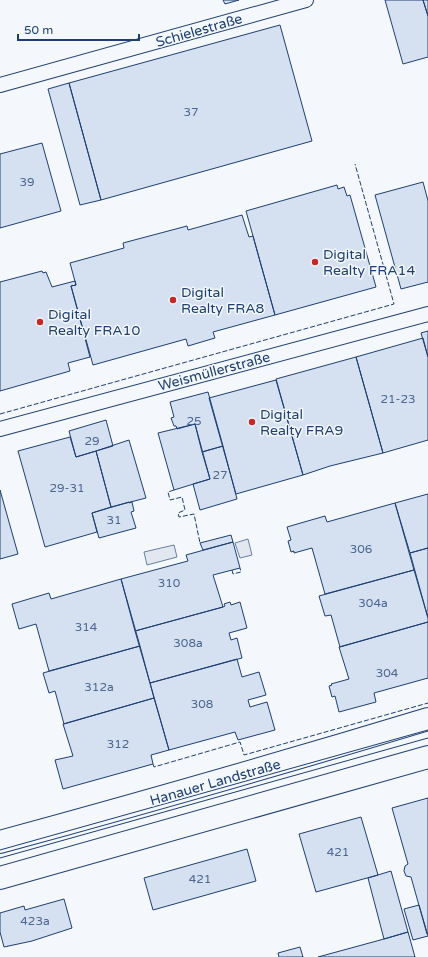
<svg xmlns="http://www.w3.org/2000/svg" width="428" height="957" font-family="'Varela Round',sans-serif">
<rect width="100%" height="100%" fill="#f4f7fb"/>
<path fill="#e3e8f0" stroke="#687fa3" d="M248 539 252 555 240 558 235 543Z
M174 545 177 557 147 565 144 552Z"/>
<path fill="#d5e0f0" stroke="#1d3f73" d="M223 0H239L225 4Z
M385 0H423L428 16V57L403 64Z
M423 0H428V16Z
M280 25 312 141 101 200 69 83Z
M69 83 101 200 80 205 48 89Z
M42 143 61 211 0 228V154Z
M423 182 428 201V282L401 289 375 195Z
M337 185 338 189 344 187 347 196 350 195 376 287 275 315 246 211Z
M242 215 249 237 253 236 275 315 213 332 215 338 188 346 186 339 93 365 71 286 76 285 70 263 124 248 123 243 187 226 188 230Z
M42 271 43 273 46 272 52 287 75 281 76 285 71 286 90 357 68 363 70 371 0 391V282Z
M428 331V357L421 333Z
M423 338 428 357V440L383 453 356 357Z
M356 357 383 453 330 466 303 475 276 379Z
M276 380 303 475 236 494 209 398Z
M208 392 223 446 202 452 195 424 177 429 176 426H174L171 418 174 417 170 402Z
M106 420 113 446 76 457 69 431Z
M195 424 210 479 174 490 158 433Z
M70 437 76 457 96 451 111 507 92 513 97 532 45 547 18 451Z
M129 440 146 498 111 507 96 451Z
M223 446 237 499 200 510 193 484 210 479 202 452Z
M0 490 18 554 0 559Z
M428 494V548L410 553 395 503Z
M129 502V503L132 502 134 511 131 512 136 528 99 538 92 513Z
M395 503 414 570 325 594 312 548 294 553V551L291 552 288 541 291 540 287 527 325 516 327 522Z
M231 535 233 542 203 550 200 543Z
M233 542 240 568 213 575 223 607 135 631 121 579 188 561 186 555Z
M428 548V618L410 553Z
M414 570 428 618V622L340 647 331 615 325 616 319 596Z
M121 579 140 646 49 671 36 624 19 629 12 604 49 593 51 599Z
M230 602 231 605 240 602 247 628 229 633 231 640 237 638 242 658 150 683 135 631 223 607 225 606 224 604Z
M428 622V678L374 693 376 702 339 712 335 696 332 697 329 686 332 685 331 684 349 679 339 647Z
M140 646 154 698 64 724 55 691 49 693 43 673Z
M237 659 242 677 259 672 266 695 248 700 250 707 267 702 275 730 238 740 235 732 169 750 150 683Z
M154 698 169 750 151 755 153 764 63 789 55 760 73 756 63 724Z
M428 798V934H427L411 877 406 876 404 871 405 866 408 864 392 808Z
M361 817 378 875 316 892 299 834Z
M247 849 256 881 153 910 144 878Z
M391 871 408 932 384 939 368 878Z
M64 899 72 928 32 941 4 947 0 932V913L24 906 25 910Z
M419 905 428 936 413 940 404 909Z
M408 932 415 957H318L384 939Z
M300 947 303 957H279L278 953Z"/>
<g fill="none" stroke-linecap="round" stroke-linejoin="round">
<g stroke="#1d3f73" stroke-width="16">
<path id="street" d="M0 85 306 0
M0 429 428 314"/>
</g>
<g stroke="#1d3f73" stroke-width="24">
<path id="primary" d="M0 842C143 803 286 762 428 719
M0 878 428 757"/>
</g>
<use href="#street" stroke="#f4f7fb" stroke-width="14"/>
<use href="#primary" stroke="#f4f7fb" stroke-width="22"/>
<path stroke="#1d3f73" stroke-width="1" d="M0 850 428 730
M0 858 428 738"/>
<path stroke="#1d3f73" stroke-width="1" stroke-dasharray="5 2" stroke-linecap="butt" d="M0 414 394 304 355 164
M174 490 168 492 170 500 182 497 185 510 178 513 179 517 194 514 200 543
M232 570 233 574 241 572 240 568
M153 764 154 767 240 742 244 755 428 703"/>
</g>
<g fill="#c62828" stroke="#f4f7fb" stroke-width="1.5">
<circle cx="315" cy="262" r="4"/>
<circle cx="173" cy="300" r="4"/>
<circle cx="40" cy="322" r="4"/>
<circle cx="252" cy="422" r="4"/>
</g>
<g text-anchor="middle" stroke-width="3" stroke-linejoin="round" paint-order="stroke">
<g font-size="12" fill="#4b6792">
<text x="191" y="116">37</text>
<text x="27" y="186">39</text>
<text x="398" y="403">21-23</text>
<text x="194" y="425">25</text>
<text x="92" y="445">29</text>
<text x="220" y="479">27</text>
<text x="67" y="492">29-31</text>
<text x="114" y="524">31</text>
<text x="361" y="553">306</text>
<text x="169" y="587">310</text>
<text x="373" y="607">304a</text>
<text x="86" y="631">314</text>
<text x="188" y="647">308a</text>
<text x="387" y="677">304</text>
<text x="99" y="691">312a</text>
<text x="202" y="708">308</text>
<text x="118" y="748">312</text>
<text x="338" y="856">421</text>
<text x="200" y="883">421</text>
<text x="35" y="925">423a</text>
</g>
<g font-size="14" fill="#1d3f73" stroke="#f4f7fb">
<text transform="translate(199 30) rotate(-16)" y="5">Schielestraße</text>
<text transform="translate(214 371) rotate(-15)" y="5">Weismüllerstraße</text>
<text transform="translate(215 782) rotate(-16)" y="5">Hanauer Landstraße</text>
</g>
<g font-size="14" fill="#1d3f73" stroke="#f4f7fb" text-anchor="start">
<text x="323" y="259">Digital<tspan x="323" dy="16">Realty FRA14</tspan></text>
<text x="181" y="297">Digital<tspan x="181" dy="16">Realty FRA8</tspan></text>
<text x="48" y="319">Digital<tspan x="48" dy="16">Realty FRA10</tspan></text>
<text x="260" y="419">Digital<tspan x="260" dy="16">Realty FRA9</tspan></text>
</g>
</g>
<path d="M18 34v6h121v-6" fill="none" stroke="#1d3f73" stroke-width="2"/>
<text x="24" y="34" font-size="12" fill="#1d3f73" stroke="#f4f7fb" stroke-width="3" paint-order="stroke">50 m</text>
</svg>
